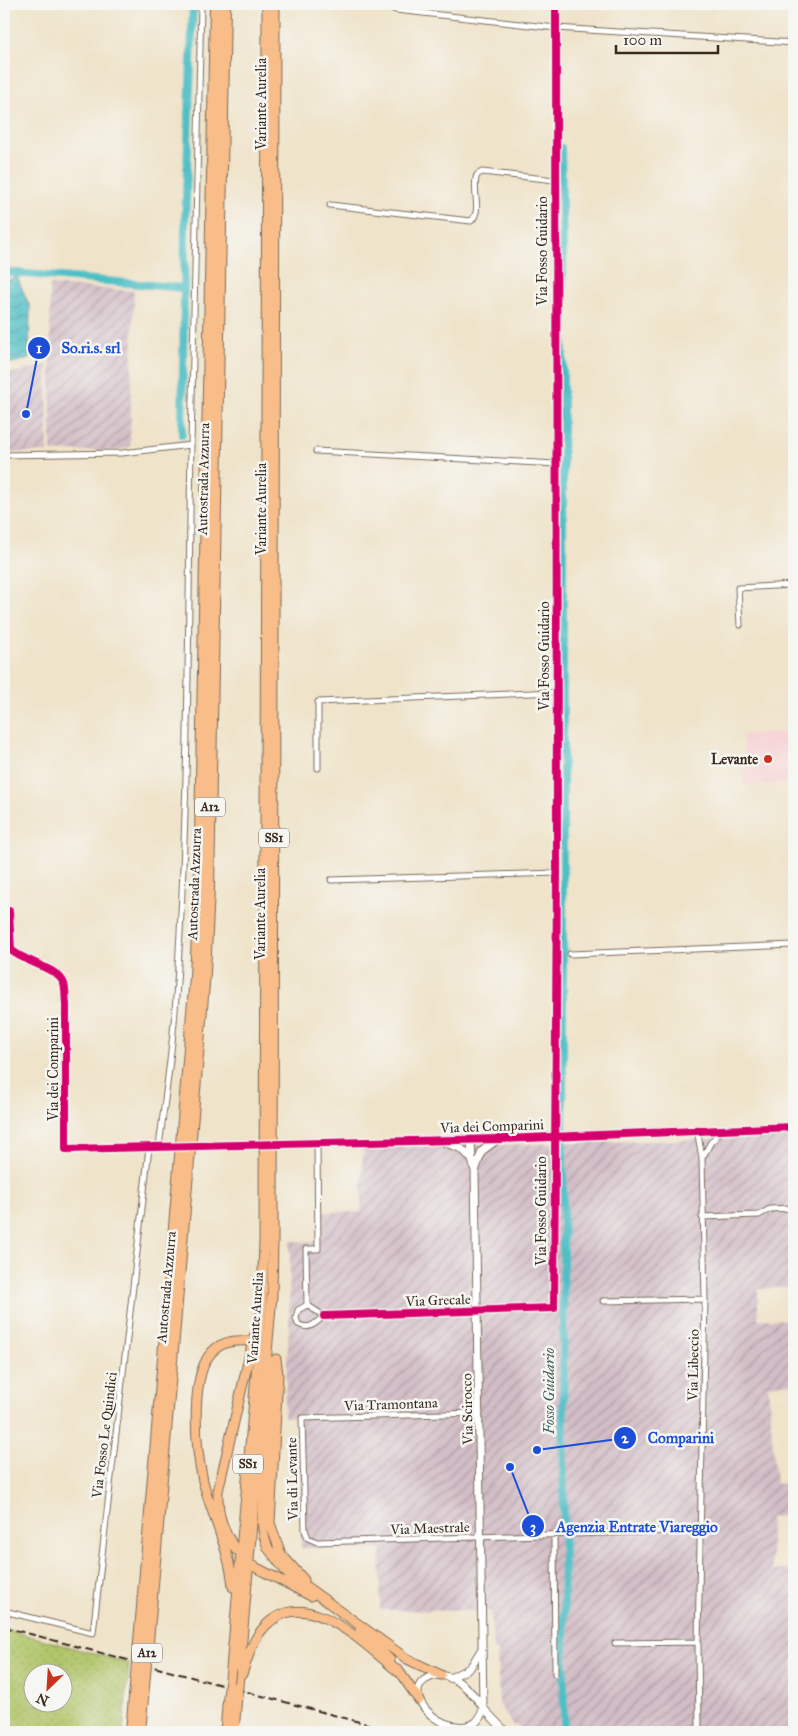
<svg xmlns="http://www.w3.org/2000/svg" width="798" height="1736" font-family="'IM FELL Great Primer',serif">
<defs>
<pattern id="industrial-furrows" width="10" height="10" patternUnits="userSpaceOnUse" patternTransform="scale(1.25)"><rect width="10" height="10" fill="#d2bdc6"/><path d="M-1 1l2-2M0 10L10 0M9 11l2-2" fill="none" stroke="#ac9aa0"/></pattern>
<pattern id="grass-dots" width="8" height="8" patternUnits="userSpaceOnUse" patternTransform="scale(1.25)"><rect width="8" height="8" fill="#b0c569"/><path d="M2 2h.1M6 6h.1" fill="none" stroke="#98a95b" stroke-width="1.8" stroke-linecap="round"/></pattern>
<pattern id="water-waves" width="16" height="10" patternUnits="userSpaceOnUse" patternTransform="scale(1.25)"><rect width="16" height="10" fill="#50bfc6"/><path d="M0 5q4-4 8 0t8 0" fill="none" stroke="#449ba0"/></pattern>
</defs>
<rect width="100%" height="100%" fill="#f6f6f2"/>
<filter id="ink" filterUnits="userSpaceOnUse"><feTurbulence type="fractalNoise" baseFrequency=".02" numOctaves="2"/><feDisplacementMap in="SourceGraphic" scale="10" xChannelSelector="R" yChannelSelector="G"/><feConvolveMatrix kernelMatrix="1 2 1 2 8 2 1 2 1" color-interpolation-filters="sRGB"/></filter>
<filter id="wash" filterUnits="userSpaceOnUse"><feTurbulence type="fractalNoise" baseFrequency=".0096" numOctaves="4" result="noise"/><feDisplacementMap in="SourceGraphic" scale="20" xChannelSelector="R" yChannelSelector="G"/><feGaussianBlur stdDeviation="1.12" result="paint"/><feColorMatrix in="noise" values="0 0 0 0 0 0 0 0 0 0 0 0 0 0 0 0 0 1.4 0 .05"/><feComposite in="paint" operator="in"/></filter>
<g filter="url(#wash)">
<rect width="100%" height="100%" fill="#efe3c9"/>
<path fill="#f7cfd2" d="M794 731V782L744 786 743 735Z"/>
<path fill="url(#industrial-furrows)" d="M50 285 134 291 130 446 121 450 51 452Z
M47 365 48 452 4 453V375Z
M794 1137V1286L758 1289V1319L794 1320V1383L768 1385 776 1484 794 1482V1515L770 1517 772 1571 794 1569V1732H531L513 1725 499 1704 497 1651H493L491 1611 380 1610 381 1549 301 1548 299 1418 284 1417 289 1327 290 1241 319 1242 321 1212H361L363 1148Z"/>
<path fill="url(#grass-dots)" stroke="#767844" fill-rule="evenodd" d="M4 1629 129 1663 123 1732H4ZM32 1674H62V1704H32Z"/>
<path fill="url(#water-waves)" stroke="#467472" d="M17 277 30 307 29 359 4 365V281Z"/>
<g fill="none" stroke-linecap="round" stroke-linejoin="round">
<path stroke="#50bfc6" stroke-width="8" d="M561 148 563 258V1129
M4 272 184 288
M182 435 185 225 193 4
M563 1139 564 1732"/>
</g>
</g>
<g filter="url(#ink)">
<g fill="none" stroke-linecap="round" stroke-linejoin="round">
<g stroke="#7a6b5a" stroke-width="7">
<path id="minor" d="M380 4 396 10 556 28 794 43
M330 205 471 221C483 211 471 188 477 175L482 172 555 180
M191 445 201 4
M316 451 556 464
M4 455 122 453 191 445C188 629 189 814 176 997 173 1047 165 1097 159 1147
M740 625 738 588 794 585
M318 768V702L556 692
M331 880 557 873
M9 911 11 950C24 962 59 968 64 984 66 990 65 998 66 1004V1149L175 1147
M570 954 794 945
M697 1129 702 1158 705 1299 698 1642 699 1732
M281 1143 438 1140
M199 1146 261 1144
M702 1158 711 1142 723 1129
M702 1217 759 1215 770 1209 794 1208
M603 1301 705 1299
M307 1305 306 1249H318L317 1142
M307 1305 324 1316C316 1323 309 1331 298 1324L296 1318 298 1310Z
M324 1316 554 1308 557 873 556 4
M480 1413 302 1418 305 1530 308 1538 317 1542 701 1530
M554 1535 555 1674
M4 1611 93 1633 149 1148
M615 1643 698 1642"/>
</g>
<g stroke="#7a6b5a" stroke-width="9">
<path id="tertiary" d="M471 1139 472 1160 475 1171 483 1707
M438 1140 794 1127
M443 1142 462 1149 472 1160
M475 1171 482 1151 497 1140
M437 1675C457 1675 472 1692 483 1707 482 1715 479 1722 471 1725 437 1736 392 1685 437 1675Z
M450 1678 470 1668 481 1650
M483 1708 506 1732"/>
</g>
<g stroke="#7a6b5a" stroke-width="11">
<path id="trunk" d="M276 1359 278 1374 270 1523 281 1554 304 1580
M271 1361 262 1522 264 1536 268 1548 287 1573 407 1659 441 1675
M236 1550C223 1531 217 1514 218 1491L254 1336
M253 1566 311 1596
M233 1587C230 1551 212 1516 203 1481 196 1450 188 1371 215 1349 224 1341 236 1340 248 1341
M360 1630 390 1660
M231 1669 262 1304 264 1242 267 4
M398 1670 419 1700
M242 1674C247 1661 250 1647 258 1635 300 1575 363 1644 400 1673
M238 1686 272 1295 273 1241 275 4
M225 1732 227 1706
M234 1732 236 1707"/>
</g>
<g stroke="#7a6b5a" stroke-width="12">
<path id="motorway" d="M142 1607 195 977 199 891 215 4
M151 1608 205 973 209 889 225 4
M131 1732 134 1697
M140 1732 143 1698"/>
</g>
<use href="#minor" stroke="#fff" stroke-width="5"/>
<use href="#tertiary" stroke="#fff" stroke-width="7"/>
<use href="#trunk" stroke="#f9bd89" stroke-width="9"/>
<use href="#motorway" stroke="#f9bd89" stroke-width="10"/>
<path stroke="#3b2a1e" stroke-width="2" stroke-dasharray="8 4" stroke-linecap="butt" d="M4 1627 397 1732"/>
<g stroke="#7a6b5a" stroke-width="11" stroke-linecap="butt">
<path id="trunk-bridge" d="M227 1706 231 1669
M236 1707 238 1686"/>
</g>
<g stroke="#7a6b5a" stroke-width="12" stroke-linecap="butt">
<path id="motorway-bridge" d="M134 1697 142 1607
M143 1698 151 1608"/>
</g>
<use href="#trunk-bridge" stroke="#f9bd89" stroke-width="9"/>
<use href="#motorway-bridge" stroke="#f9bd89" stroke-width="10"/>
<g stroke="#f6f6f2" stroke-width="11">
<path id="cycleway" d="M9 911 11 950C24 962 59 968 64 984 66 990 65 998 66 1004V1149L499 1139 794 1127
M324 1316 554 1308 557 873 556 4"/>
</g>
<use href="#cycleway" stroke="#d6006c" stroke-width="8"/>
</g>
</g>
<circle fill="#c8321e" stroke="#f6f6f2" stroke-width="2" cx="768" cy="759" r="5"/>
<g text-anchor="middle" stroke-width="5" stroke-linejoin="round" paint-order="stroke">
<g fill="#f6f6f2" stroke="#73675e" stroke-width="1">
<rect x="195" y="797.5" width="30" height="19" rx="4"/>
<rect x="259" y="828.5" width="30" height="19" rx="4"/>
<rect x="233" y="1454.5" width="30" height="19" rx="4"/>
<rect x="132" y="1643.5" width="30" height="19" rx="4"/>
</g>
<g font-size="12" font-weight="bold" fill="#3b2a1e">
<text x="210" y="811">A12</text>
<text x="274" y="842">SS1</text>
<text x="248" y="1468">SS1</text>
<text x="147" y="1657">A12</text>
</g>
<g font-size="14" fill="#3b2a1e" stroke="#f6f6f2">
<text transform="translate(261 104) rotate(-90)" y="5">Variante Aurelia</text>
<text transform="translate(542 251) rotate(-90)" y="5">Via Fosso Guidario</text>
<text transform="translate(203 479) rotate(-89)" y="5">Autostrada Azzurra</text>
<text transform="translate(261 509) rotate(-90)" y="5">Variante Aurelia</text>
<text transform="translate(544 656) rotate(-90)" y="5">Via Fosso Guidario</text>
<text transform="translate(194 884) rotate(-88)" y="5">Autostrada Azzurra</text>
<text transform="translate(260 914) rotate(-90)" y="5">Variante Aurelia</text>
<text transform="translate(53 1069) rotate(-90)" y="5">Via dei Comparini</text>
<text transform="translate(492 1126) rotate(-2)" y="5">Via dei Comparini</text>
<text transform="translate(541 1211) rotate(-90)" y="5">Via Fosso Guidario</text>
<text transform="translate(166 1287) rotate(-85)" y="5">Autostrada Azzurra</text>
<text transform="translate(438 1300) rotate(-2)" y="5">Via Grecale</text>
<text transform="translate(255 1318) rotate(-86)" y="5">Variante Aurelia</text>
<text transform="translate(693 1365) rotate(-89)" y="5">Via Libeccio</text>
<text transform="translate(391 1404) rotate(-2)" y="5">Via Tramontana</text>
<text transform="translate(467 1409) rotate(-91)" y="5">Via Scirocco</text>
<text transform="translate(104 1435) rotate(-83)" y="5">Via Fosso Le Quindici</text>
<text transform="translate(292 1479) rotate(-91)" y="5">Via di Levante</text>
<text transform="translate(430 1528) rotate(-2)" y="5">Via Maestrale</text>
</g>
<g font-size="14" font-weight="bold" fill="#3b2a1e" stroke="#f6f6f2" text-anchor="end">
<text x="758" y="764">Levante</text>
</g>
<g font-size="15" font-style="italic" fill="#425e59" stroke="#f6f6f2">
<text transform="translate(549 1391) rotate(-90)" y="5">Fosso Guidario</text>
</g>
</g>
<path fill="none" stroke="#1d4ed8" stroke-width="2" d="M26 414L39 348M537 1450L625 1438M510 1467L533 1526"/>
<g fill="#1d4ed8" stroke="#f6f6f2" stroke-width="2">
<circle cx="26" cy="414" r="5"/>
<circle cx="537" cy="1450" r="5"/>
<circle cx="510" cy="1467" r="5"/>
<circle cx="39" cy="348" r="12"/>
<circle cx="625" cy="1438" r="12"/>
<circle cx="533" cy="1526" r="12"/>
</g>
<g font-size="15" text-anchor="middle" font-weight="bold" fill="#fff">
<text x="39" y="353">1</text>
<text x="625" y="1443">2</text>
<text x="533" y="1532">3</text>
</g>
<g font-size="15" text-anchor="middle" font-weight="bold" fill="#1d4ed8" stroke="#f6f6f2" stroke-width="5" stroke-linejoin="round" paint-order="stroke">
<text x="91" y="353">So.ri.s. srl</text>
<text x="681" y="1443">Comparini</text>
<text x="637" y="1532">Agenzia Entrate Viareggio</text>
</g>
<rect width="798" height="1736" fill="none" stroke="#f6f6f2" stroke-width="20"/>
<g transform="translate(48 1688) rotate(205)"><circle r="24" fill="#f6f6f2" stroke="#aba49d"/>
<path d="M0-4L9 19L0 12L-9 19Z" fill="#c8321e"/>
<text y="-8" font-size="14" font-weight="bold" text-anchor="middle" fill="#3b2a1e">N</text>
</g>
<path d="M616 45v8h102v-8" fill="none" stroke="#3b2a1e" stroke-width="2.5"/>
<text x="623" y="45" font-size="15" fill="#3b2a1e" stroke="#f6f6f2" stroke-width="4" paint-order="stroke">100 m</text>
</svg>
